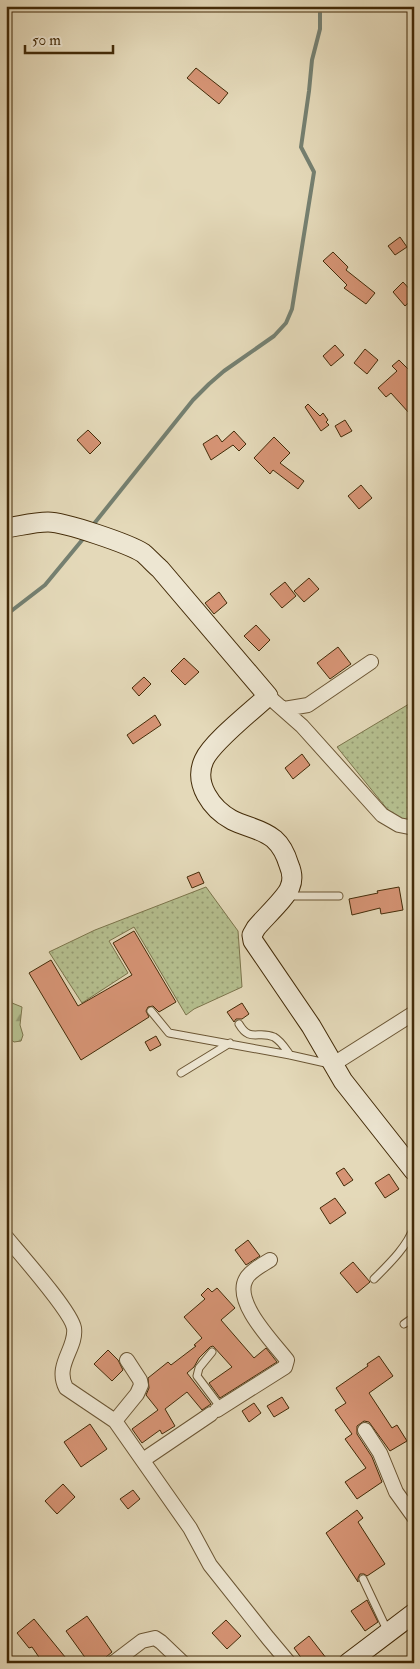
<svg xmlns="http://www.w3.org/2000/svg" width="420" height="1669" font-family="'IM FELL Double Pica',serif">
<defs>
<pattern id="grass-dots" width="8" height="8" patternUnits="userSpaceOnUse" patternTransform="scale(1.25)"><rect width="8" height="8" fill="#b5bf8f"/><path d="M2 2h.1M6 6h.1" fill="none" stroke="#959b73" stroke-width="1.8" stroke-linecap="round"/></pattern>
<pattern id="forest-firs" width="22" height="20" patternUnits="userSpaceOnUse" patternTransform="scale(1.25)"><rect width="22" height="20" fill="#b5bf8f"/><path d="M5 1l3.5 6h-7zM16 11l3.5 6h-7z" fill="#959b73"/></pattern>
</defs>
<rect width="100%" height="100%" fill="#e4d9b9"/>
<filter id="stains"><feTurbulence type="fractalNoise" baseFrequency=".004" numOctaves="4"/><feColorMatrix values="0 0 0 0 .2 0 0 0 0 .09 0 0 0 0 .02 0 0 0 .5 -.17"/></filter>
<radialGradient id="worn" r=".72"><stop offset=".6" stop-color="#630" stop-opacity="0"/><stop offset="1" stop-color="#630" stop-opacity=".3"/></radialGradient>
<path fill="url(#grass-dots)" stroke="#7c754c" d="M414 701V823L392 815 337 747Z
M206 887 238 931 242 987 194 1009 186 1015 134 927 109 941 128 973 82 1003 49 952 95 930Z"/>
<path fill="url(#forest-firs)" stroke="#7c754c" d="M6 978 10 981 12 1003 22 1007 20 1025 23 1035 21 1041 14 1042 6 1036Z"/>
<g fill="none" stroke-linecap="round" stroke-linejoin="round">
<path stroke="#758071" stroke-width="4" d="M93 525 193 400 209 384 224 371 274 336 286 323 292 309 314 172 301 147 309 91 312 60 320 29V6
M6 615 45 585 83 539"/>
</g>
<path fill="#d69475" stroke="#432b08" d="M196 68 228 93 219 104 187 78Z
M400 237 407 247 395 255 388 246Z
M333 252 348 267 346 270 375 293 366 304 344 288 347 285 323 261Z
M403 282 414 294V298L405 306 393 292Z
M335 345 344 355 331 366 323 356Z
M365 349 378 360 367 374 354 363Z
M399 360 414 375V409L409 413 391 393 386 397 378 388 397 371 392 366Z
M308 404 320 416 323 413 328 420 326 422 329 425 321 431 305 407Z
M345 420 352 431 341 437 335 426Z
M88 430 101 443 90 454 77 440Z
M234 431 246 444 239 451 233 445 211 460 203 444 217 435 222 442Z
M274 437 290 453 280 463 304 481 298 489 273 470 270 474 254 458Z
M361 485 372 498 359 509 348 496Z
M309 578 319 589 304 602 294 591Z
M285 582 296 596 282 608 270 594Z
M219 592 227 603 214 614 205 603Z
M256 625 270 640 259 651 244 636Z
M338 647 351 664 330 679 317 663Z
M184 658 199 672 185 685 171 671Z
M144 677 151 684 139 696 132 688Z
M155 715 161 725 133 744 127 735Z
M302 754 310 765 293 779 285 768Z
M199 872 204 883 192 888 187 877Z
M399 887 403 910 381 914 380 908 352 915 349 899 378 893 377 891Z
M134 931 176 1002 159 1012 153 1006 148 1007 146 1011 149 1017 81 1060 29 973 51 960 78 1006 132 975 113 943Z
M242 1003 249 1014 242 1019H236L234 1022 227 1012Z
M156 1036 161 1045 150 1051 145 1042Z
M344 1168 353 1180 344 1186 336 1173Z
M389 1174 399 1189 385 1198 375 1183Z
M335 1198 346 1213 330 1224 320 1208Z
M248 1240 260 1256 246 1265 235 1250Z
M353 1262 370 1282 357 1293 340 1273Z
M208 1288 212 1292 217 1288 235 1308 221 1320 254 1358 266 1348 277 1362 220 1398 209 1383 232 1367 213 1346 210 1347 199 1358 194 1367 187 1373 211 1404 202 1410 187 1392 165 1409 175 1426 162 1434 160 1430 142 1443 132 1429 158 1410 146 1395 149 1388 148 1378 168 1362 171 1365 196 1346 194 1345 202 1338 184 1317 205 1299 201 1295Z
M108 1350 118 1360 123 1370 112 1381 94 1364Z
M379 1356 393 1376 369 1393 392 1428 397 1425 407 1441 390 1451 369 1422 364 1421 357 1426V1434L372 1457 382 1482 357 1499 345 1482 366 1468 345 1439 352 1434 335 1410 346 1403 336 1388 368 1366 367 1364Z
M282 1397 289 1408 274 1417 267 1406Z
M254 1403 261 1413 249 1422 242 1411Z
M90 1424 107 1449 81 1467 64 1442Z
M63 1484 75 1497 57 1514 45 1501Z
M133 1490 140 1499 128 1509 120 1499Z
M357 1510 363 1518 358 1522 385 1564 367 1576 364 1574H360L358 1578V1582L326 1533Z
M367 1600 378 1622 365 1631 351 1611Z
M87 1616 112 1652 99 1663H89L66 1631Z
M34 1619 70 1663H43L32 1647 29 1648 17 1633Z
M226 1620 241 1636 227 1649 212 1633Z
M309 1636 330 1663H305L294 1648Z"/>
<g fill="none" stroke-linecap="round" stroke-linejoin="round">
<g stroke="#6b5634" stroke-width="9">
<path id="lane" d="M287 896H339
M151 1011 169 1033 290 1055 330 1064
M239 1024C250 1043 258 1030 274 1037 281 1041 285 1048 290 1055
M181 1073 230 1043
M374 1279C389 1264 407 1247 414 1227
M404 1324 414 1317
M212 1352 199 1368 197 1376 221 1408
M363 1579 388 1632"/>
</g>
<g stroke="#6b5634" stroke-width="16">
<path id="street" d="M268 696 302 726 382 815 399 825 414 828
M284 709 308 705 371 662
M332 1065 414 1013
M6 1237C20 1254 71 1311 74 1328 77 1348 54 1365 66 1388L115 1421 190 1528 210 1565 268 1638 289 1663
M217 1410 285 1367 287 1360C273 1342 233 1302 246 1279 250 1271 262 1265 270 1260
M115 1421 137 1394 141 1385 140 1380 127 1360
M365 1430 380 1453 396 1492 414 1517
M143 1460 211 1414
M113 1663 142 1641 155 1638 161 1642 183 1663"/>
</g>
<g stroke="#432b08" stroke-width="21">
<path id="secondary" d="M6 528C20 526 34 522 48 522 65 522 129 544 143 553 149 558 154 564 160 569L268 696C252 711 212 742 204 760 193 784 212 809 232 820 246 827 262 829 274 839 282 846 286 855 289 865 292 872 293 880 290 887 287 897 263 919 256 928L252 935 253 941 311 1026 343 1081 414 1171
M348 1663 414 1613"/>
</g>
<use href="#lane" stroke="#ede6d2" stroke-width="7"/>
<use href="#street" stroke="#ede6d2" stroke-width="14"/>
<use href="#secondary" stroke="#ede6d2" stroke-width="19"/>
</g>
<rect width="420" height="1669" fill="none" stroke="#e4d9b9" stroke-width="25"/>
<rect x="8" y="8" width="405" height="1654" fill="none" stroke="#432b08" stroke-width="2.5"/>
<rect x="12" y="12" width="395" height="1644" fill="none" stroke="#432b08"/>
<path d="M25 45v8h88v-8" fill="none" stroke="#432b08" stroke-width="2.5"/>
<text x="32" y="45" font-size="15" fill="#432b08" stroke="#ede6d2" stroke-width="4" paint-order="stroke">50 m</text>
<rect width="100%" height="100%" filter="url(#stains)"/>
<rect width="100%" height="100%" fill="url(#worn)"/>
</svg>
